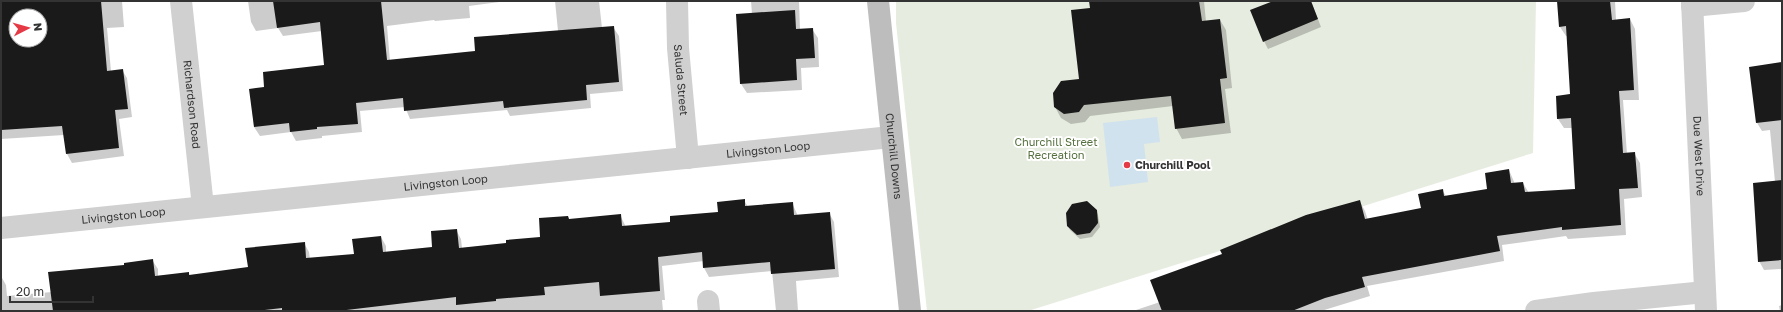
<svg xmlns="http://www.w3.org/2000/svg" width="1783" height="312" font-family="'Golos Text',sans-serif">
<rect width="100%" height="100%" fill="#fff"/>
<path fill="#e6ecdf" d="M896 1H1536L1533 153 1028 311H927L896 23Z"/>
<path fill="#cfe2ee" d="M1157 117 1160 142 1144 144 1148 182 1110 187 1103 123Z"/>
<path fill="#0003" fill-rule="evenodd" d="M1 1H122L124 27 107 28 111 71 122 70 127 78 132 117 119 119 124 156 72 163 67 154 64 135 1 139ZM16 16H40V40H16Z
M248 1H507L469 6 470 18 435 21 434 20 387 26 390 61 476 52 558 31 555 1H599L602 28 613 27 619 36 623 91 590 94 591 108 510 116 507 110 410 119 405 107 360 111 362 132 322 136V138L296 141 291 132 260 136 254 127 250 90 265 88 325 66 322 31 283 36 278 28 256 31 251 22Z
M751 1H799L800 29H812L818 38 819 67 801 68 802 90 747 93 741 84 752 14Z
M1090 1H1204L1206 22 1220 20 1226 30 1232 88 1225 89 1231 133 1182 139 1176 128 1173 106 1090 116 1085 122 1071 124 1061 118 1055 107 1080 80 1091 9Z
M1276 1H1311L1321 27 1268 49 1264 41Z
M1559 1H1615L1616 20 1630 19 1635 29 1639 100H1623L1627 154 1634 153 1640 163 1642 197 1624 199 1626 235 1568 239 1566 236 1502 245 1504 261 1367 286 1370 296 1321 311H1133L1160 302 1223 254 1360 202 1365 211 1368 220 1422 209 1442 190 1446 196 1488 190 1509 170 1515 184 1523 183 1529 193 1576 190 1573 128H1564L1558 119 1572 95 1567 36H1566L1560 27Z
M1782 63V283L1781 269 1764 270 1759 261 1775 182 1770 130 1762 131 1757 123Z
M744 200 748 207 792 203 798 216 829 213 834 222 839 277 796 281 798 311H776L772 271 709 277 704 268V261L662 266 665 300H662L663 311H1V276L6 285 7 296 52 292 125 266 152 260 158 269V276L189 273 190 276 249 268 304 243 309 252 310 259 355 255 381 237 386 246V253L433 248 456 230 461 239 462 248 507 244 541 238 568 217 569 220 620 215 626 227 672 223 719 212Z
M1096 210 1098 215 1100 227 1092 237 1080 239 1070 230 1068 226Z
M1782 305V311H1780L1779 306Z"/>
<path fill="#1a1a1a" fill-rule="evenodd" d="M1 1H101L107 71 123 69 128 109 115 110 119 148 66 154 62 126 1 130ZM16 16H40V40H16Z
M273 1H381L387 60 475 51 474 37 614 26 619 82 586 85 587 100 504 108 503 101 404 111 403 98 356 103 358 124 317 127V129L290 132 289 123 254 127 249 89 264 87 263 72 324 65 320 22 277 28Z
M1089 1H1199L1202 21 1220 19 1227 78 1220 79 1225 123 1175 129 1171 96 1084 105 1079 112 1064 114 1054 107 1053 93 1061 81 1079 79 1071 10 1090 8Z
M1273 1H1311L1318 19 1263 42 1250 10Z
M1557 1H1610L1612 20 1630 18 1634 90 1619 91 1623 153 1635 152 1638 188 1619 189 1621 225 1562 230V227L1497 236 1500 251 1362 277 1365 287 1325 298 1292 311H1162L1150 280 1222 254 1220 250 1306 215 1360 200 1365 219 1421 208 1418 194 1443 189 1444 196 1487 189 1485 173 1509 169 1511 183 1523 182 1525 192 1575 189 1571 118 1557 119 1556 96 1570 94 1566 26 1559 27Z
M795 10 796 29 813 28 815 58 796 59 797 80 740 84 736 14Z
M1782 62V120L1756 123 1749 67Z
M1782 180V260L1758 262 1753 183Z
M745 199V206L793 202 794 215 830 212 835 269 771 274 770 262 703 268 702 252 658 257 660 291 600 296 599 282 544 287 545 295 496 299V301L456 305V297L338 311H282V308L256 311H53L48 272 124 265V263L153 259 155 276 189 272V275L248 267 245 248 305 242 306 258 354 254 352 239 381 236 383 252 432 247 431 231 457 229 459 248 506 243V240L540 237 539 218 568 216 569 219 621 214 622 226 670 222V216L718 212 717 202Z
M1087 201 1097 210 1098 223 1090 233 1077 235 1067 226 1066 213 1072 204Z"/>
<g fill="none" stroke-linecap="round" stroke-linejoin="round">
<g stroke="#d0d0d0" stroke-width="22">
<path id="s1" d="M181 1 203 207"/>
<path id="s2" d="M677 1 678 48 688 158"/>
<path id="s3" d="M1692 1 1706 311"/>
<path d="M1692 6 1744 1"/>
<path id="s4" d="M1 228 891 137"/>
<path d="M708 301 709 311"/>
<path d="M1536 311 1594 303 1705 292"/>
</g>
<path stroke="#bdbdbd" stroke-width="22" id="s5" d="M878 1 910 311"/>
</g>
<circle fill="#e63946" stroke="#fff" stroke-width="1.5" cx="1127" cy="165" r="4"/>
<g text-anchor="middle" stroke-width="4" stroke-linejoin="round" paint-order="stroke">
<g font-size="11" fill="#333" stroke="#fff">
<text dy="4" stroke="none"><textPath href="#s2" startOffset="79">Saluda Street</textPath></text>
<text dy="4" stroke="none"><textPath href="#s1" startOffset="104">Richardson Road</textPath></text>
<text dy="4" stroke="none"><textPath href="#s4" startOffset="771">Livingston Loop</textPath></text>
<text dy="4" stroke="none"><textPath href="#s5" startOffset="156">Churchill Downs</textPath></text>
<text dy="4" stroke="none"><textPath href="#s3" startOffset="155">Due West Drive</textPath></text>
<text dy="4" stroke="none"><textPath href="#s4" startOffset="447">Livingston Loop</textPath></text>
<text dy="4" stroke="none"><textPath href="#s4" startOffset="123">Livingston Loop</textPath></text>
</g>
<g font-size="11" fill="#56703f" stroke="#fff">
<text x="1056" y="146">Churchill Street<tspan x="1056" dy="13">Recreation</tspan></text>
</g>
<g font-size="11" font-weight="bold" fill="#333" stroke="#fff" text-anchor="start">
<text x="1135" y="169">Churchill Pool</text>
</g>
</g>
<rect width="1783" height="312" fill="none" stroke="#333333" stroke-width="4"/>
<g transform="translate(28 28) rotate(84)"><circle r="19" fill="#ffffff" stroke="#adadad"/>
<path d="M0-3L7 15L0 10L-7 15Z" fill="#e63946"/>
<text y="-6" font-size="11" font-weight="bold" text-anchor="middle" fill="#333333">N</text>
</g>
<path d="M10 296v6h83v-6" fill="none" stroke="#333333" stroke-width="2"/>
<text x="16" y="296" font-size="12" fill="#333333" stroke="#ffffff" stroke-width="3" paint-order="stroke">20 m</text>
</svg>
